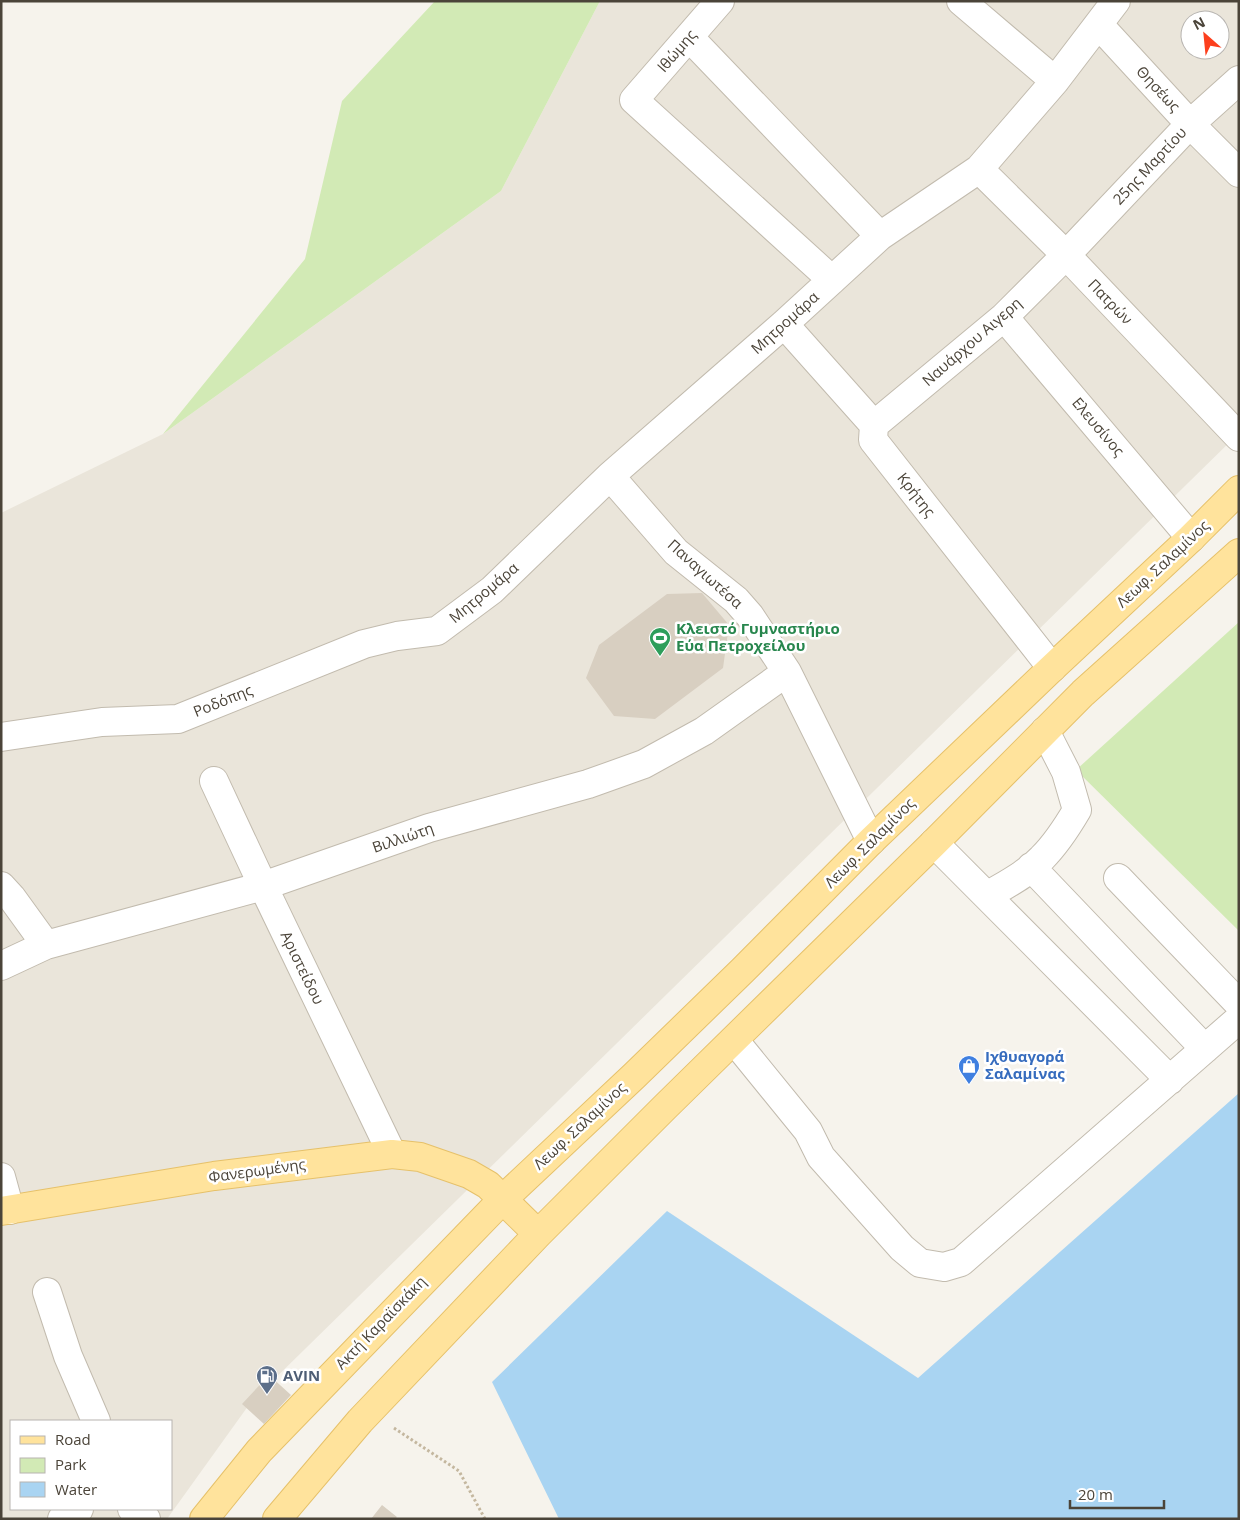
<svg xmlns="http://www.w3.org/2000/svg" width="1240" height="1520" font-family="'Open Sans',sans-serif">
<rect width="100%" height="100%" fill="#f6f3ec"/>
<path fill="#eae5da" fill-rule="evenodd" d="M600 1H1239V433L251 1402 167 1519H1V513L163 434 501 191ZM1190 20H1220V50H1190ZM11 1421H171V1509H11Z"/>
<path fill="#d2eab5" d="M435 1H600L501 191 163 434 305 259 342 101Z
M1239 622V931L1076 770Z"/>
<path fill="#a9d4f2" d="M1239 1093V1519H559L492 1382 667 1211 918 1378Z"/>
<path fill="#d8cfc1" d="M702 593 729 625 723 668 655 719 614 716 586 678 599 645 667 594Z
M269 1375 291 1395 264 1424 242 1404Z
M382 1505 397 1517 395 1519H371Z"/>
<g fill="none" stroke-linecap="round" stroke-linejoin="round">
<g stroke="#c2bbae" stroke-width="30">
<path id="minor" d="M720 1 634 100 832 280
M961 1 1055 81
M1099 25 1190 124 1239 173
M689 37 880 236
M979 169 1066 255 1239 437
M1004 317 1191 538
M784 324 874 425 873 440 1052 668
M874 425 1004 317 1066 255 1190 124 1239 80
M610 476 676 552 736 600 750 616 787 672 871 841
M1 737 102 722 178 719 364 644 397 636 437 631 492 590 610 476 784 324 880 236 979 169 1055 81 1116 1
M214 781 263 886 392 1154
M934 843 1170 1080
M1031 867 1205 1049
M1118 878 1239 1004
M1 886 12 898 46 945
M987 896C1005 885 1027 874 1042 858 1056 844 1067 827 1077 810L1066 772 1045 731
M1 966 46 945 263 886 429 828 588 784 644 764 704 731 787 672
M734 1040 808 1131 821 1157 902 1248 920 1263 944 1267 961 1262 1239 1019
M1 1177 10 1210
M47 1292 68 1356 96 1421
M132 1509 146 1519
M62 1519 79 1509"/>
</g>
<g stroke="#e6c16a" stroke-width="30">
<path id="major" d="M1 1211 214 1176 392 1154 420 1157 469 1174 488 1185 538 1234
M204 1519 259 1451 503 1199 634 1076 743 970 871 841 1052 668 1191 538 1239 490
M277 1519 360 1421 538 1234 665 1107 934 843 1083 693 1239 553"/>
</g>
<path stroke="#c4b79f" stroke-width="3" stroke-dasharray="2.5 2.5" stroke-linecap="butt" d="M394 1428 459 1471 485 1519"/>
<use href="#minor" stroke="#fff" stroke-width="28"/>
<use href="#major" stroke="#ffe39c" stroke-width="28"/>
</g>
<defs>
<g id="stadium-pin" transform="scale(1.125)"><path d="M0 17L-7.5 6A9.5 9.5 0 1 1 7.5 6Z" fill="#2e9e5b" stroke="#fff"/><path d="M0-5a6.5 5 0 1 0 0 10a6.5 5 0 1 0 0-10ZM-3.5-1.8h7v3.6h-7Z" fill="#fff"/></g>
<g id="shop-pin" transform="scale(1.125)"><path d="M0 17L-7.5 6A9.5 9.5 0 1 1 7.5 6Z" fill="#3f7fe0" stroke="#fff"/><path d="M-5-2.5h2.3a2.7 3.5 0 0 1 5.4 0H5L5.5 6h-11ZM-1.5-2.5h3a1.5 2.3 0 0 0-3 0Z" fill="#fff"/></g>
<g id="fuel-pin" transform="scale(1.125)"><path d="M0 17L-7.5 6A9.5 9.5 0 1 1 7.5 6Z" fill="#5c6f8a" stroke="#fff"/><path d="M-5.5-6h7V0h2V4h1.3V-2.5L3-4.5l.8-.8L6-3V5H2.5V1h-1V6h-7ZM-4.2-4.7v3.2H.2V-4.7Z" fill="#fff"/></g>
</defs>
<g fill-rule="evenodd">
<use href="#stadium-pin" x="660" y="638"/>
<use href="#shop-pin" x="969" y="1066"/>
<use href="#fuel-pin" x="267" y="1376"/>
</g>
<g text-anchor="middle" stroke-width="5" stroke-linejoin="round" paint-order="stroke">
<g font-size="15" fill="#4b4439" stroke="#fff">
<text transform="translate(677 51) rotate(-49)" y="5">Ιθώμης</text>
<text transform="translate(1158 89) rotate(47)" y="5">Θησέως</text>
<text transform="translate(1150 166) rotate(-47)" y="5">25ης Μαρτίου</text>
<text transform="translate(1110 302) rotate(46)" y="5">Πατρών</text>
<text transform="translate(785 323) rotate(-42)" y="5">Μητρομάρα</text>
<text transform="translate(972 342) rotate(-41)" y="5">Ναυάρχου Αιγερη</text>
<text transform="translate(1098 427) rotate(50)" y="5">Ελευσίνος</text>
<text transform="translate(916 495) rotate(52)" y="5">Κρήτης</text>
<text transform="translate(1163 564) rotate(-43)" y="5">Λεωφ. Σαλαμίνος</text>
<text transform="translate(705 574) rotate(42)" y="5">Παναγιωτέσα</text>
<text transform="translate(484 593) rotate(-40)" y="5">Μητρομάρα</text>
<text transform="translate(223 701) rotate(-22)" y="5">Ροδόπης</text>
<text transform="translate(403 838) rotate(-19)" y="5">Βιλλιώτη</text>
<text transform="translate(870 843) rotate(-45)" y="5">Λεωφ. Σαλαμίνος</text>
<text transform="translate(302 968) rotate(64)" y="5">Αριστείδου</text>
<text transform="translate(580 1126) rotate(-43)" y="5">Λεωφ. Σαλαμίνος</text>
<text transform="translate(257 1171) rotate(-8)" y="5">Φανερωμένης</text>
<text transform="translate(381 1323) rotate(-46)" y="5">Ακτή Καραϊσκάκη</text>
</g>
<g font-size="15" font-weight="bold" fill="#27864d" stroke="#fff" text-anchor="start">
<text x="676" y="634">Κλειστό Γυμναστήριο<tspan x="676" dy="17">Εύα Πετροχείλου</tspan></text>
</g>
<g font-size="15" font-weight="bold" fill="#366cbe" stroke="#fff" text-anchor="start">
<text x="985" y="1062">Ιχθυαγορά<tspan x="985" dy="17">Σαλαμίνας</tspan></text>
</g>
<g font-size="15" font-weight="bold" fill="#4e5e75" stroke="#fff" text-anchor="start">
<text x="283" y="1381">AVIN</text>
</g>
</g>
<rect width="1240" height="1520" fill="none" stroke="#4b4439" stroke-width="5"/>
<rect x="10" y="1420" width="162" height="90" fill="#ffffff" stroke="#b7b4b0"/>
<rect x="20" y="1436" width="25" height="8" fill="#ffe39c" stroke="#b7b4b0"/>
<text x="55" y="1445" font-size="15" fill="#4b4439">Road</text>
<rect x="20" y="1458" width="25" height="15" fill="#d2eab5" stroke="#b7b4b0"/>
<text x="55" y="1470" font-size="15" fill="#4b4439">Park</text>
<rect x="20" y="1482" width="25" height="15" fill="#a9d4f2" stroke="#b7b4b0"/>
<text x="55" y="1495" font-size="15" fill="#4b4439">Water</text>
<g transform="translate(1205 35) rotate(333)"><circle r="24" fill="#ffffff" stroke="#b7b4b0"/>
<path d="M0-4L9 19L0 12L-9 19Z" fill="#fc3f1d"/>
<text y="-8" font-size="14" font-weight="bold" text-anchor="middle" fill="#4b4439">N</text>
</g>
<path d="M1070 1500v8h94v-8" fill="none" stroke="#4b4439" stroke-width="2.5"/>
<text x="1078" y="1500" font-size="15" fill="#4b4439" stroke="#ffffff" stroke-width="4" paint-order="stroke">20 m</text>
</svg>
